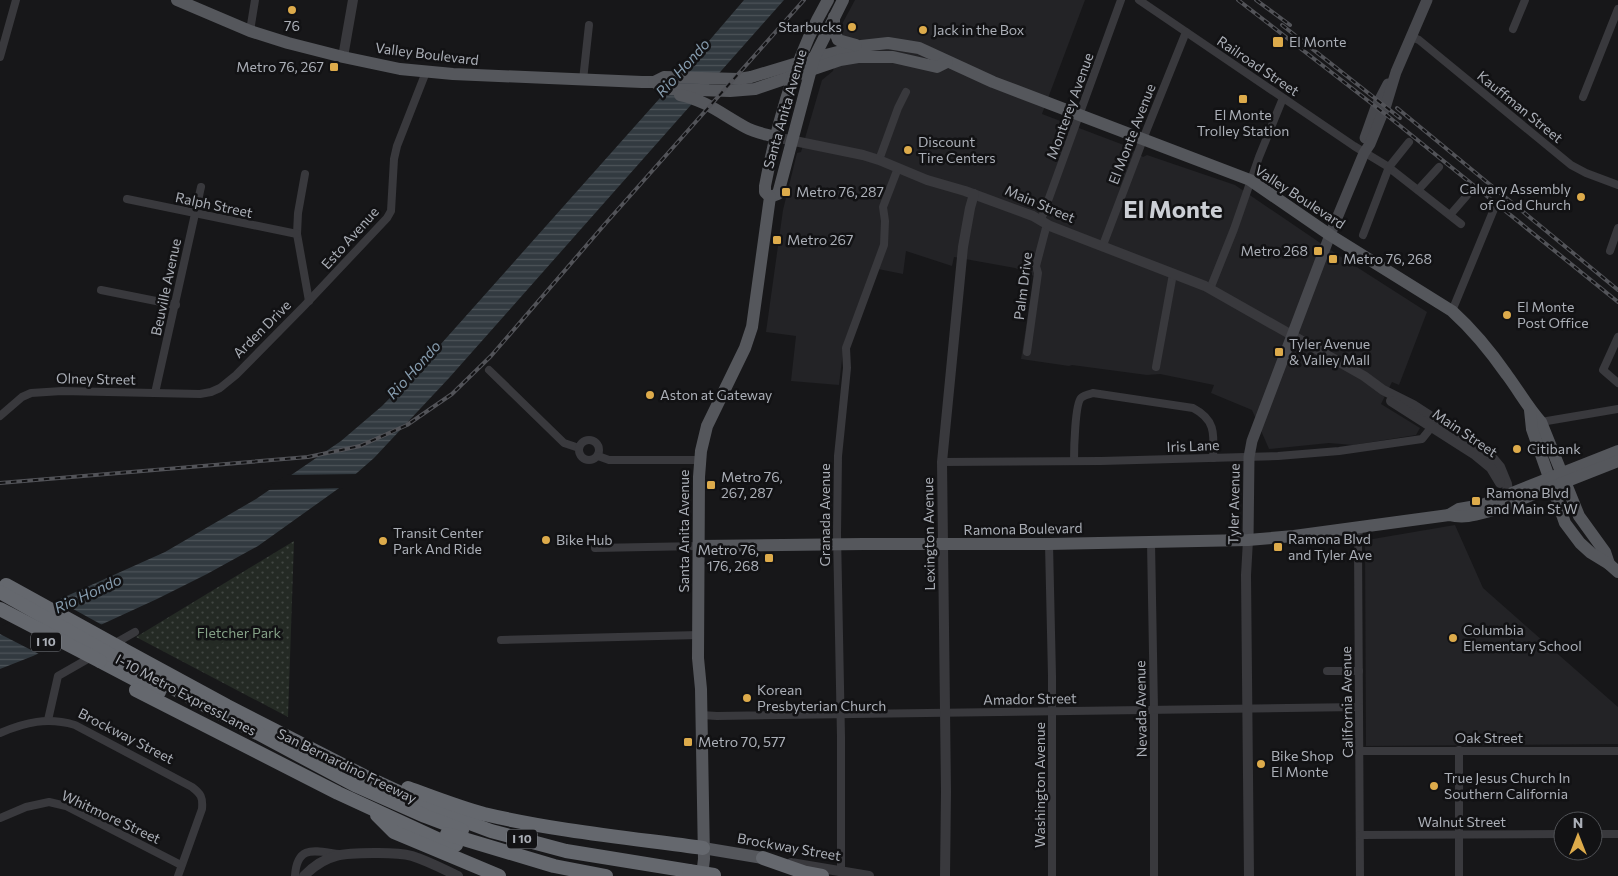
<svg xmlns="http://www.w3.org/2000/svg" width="1618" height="876" font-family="Commissioner,sans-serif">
<defs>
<pattern id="park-dots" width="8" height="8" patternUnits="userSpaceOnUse" patternTransform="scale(1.25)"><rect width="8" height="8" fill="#242a24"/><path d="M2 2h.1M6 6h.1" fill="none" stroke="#414642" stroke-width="1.8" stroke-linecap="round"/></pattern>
<pattern id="water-rules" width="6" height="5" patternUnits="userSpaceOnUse" patternTransform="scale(1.25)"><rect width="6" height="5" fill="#323a40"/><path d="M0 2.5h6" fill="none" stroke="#4d5459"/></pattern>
</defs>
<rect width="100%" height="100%" fill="#171719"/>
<!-- built -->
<g fill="#232326">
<polygon points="855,0 1085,0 1042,114 1129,147 1143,157 1147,155 1235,185 1338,255 1427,312 1399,385 1392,382 1381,404 1420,428 1416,435 1353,445 1329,443 1269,449 1252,410 1211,393 1214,385 1160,374 1147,375 1072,365 1069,366 1021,359 1034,276 1015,268 954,257 952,266 906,251 903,274 873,268 844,343 839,385 791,381 796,336 766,332 783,210 797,153 801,152 822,80 833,71 843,35 841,26"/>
<polygon points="1455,525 1483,588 1618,707 1618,744 1366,746 1365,542 1367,540"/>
</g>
<!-- park -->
<polygon fill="url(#park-dots)" points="294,541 288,717 136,637"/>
<!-- pitch -->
<polygon fill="#242a24" points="228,621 236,636 211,649 203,634"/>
<!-- water -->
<polygon fill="url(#water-rules)" points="744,0 784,0 449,378 374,458 342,486 258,546 207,574 157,599 33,656 0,669 0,629 60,599 165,552 256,499 341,441 382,406 424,363 660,98"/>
<!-- pier -->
<g fill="#171719">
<polygon points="360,474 344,488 264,490 286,475"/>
<polygon points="55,599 104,626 41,655 0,634 0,627"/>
</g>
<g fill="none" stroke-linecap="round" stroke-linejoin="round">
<!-- minor -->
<g stroke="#39393d" stroke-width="8">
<polyline points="1139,0 1354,146 1387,166 1461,224"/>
<polyline points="1513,29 1525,0"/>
<polyline points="250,31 255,0"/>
<polyline points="1412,37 1419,40 1571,165 1586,173 1618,185"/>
<polyline points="0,57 16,0"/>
<polyline points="583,80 589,25"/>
<polyline points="1583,97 1618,9"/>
<polyline points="879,160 898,108 906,92"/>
<polyline points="305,174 298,213 297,234 309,301"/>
<polyline points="1418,190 1439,167"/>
<polyline points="127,199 297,234"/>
<polyline points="1450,215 1470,192"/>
<polyline points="1041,220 1121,0"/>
<polyline points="1363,235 1389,167 1409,142"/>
<polyline points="1103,245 1147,129 1186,32"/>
<polyline points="1610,251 1618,228"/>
<polyline points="1210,289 1234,229 1259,157 1283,98"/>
<polyline points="101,290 176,305"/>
<polyline points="1452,311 1494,209"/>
<polyline points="1618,337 1603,370 1618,383"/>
<polyline points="1027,352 1038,273 1036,266 1047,224"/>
<polyline points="1156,367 1173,274"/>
<polyline points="489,370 564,443 579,448"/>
<polyline points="155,393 201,187"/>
<polyline points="0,416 22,397 31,393 62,391 200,394 211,392 220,388 236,375 304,306 387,218 391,211 394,159 397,146 426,72"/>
<polyline points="1541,422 1618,409"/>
<circle cx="589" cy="450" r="10"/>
<polyline points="598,456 609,460 700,460"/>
<path d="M1074,461C1074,450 1075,404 1081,398C1084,395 1089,394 1093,393L1193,408C1216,420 1214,434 1213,458"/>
<polyline points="942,462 1101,461 1278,456 1339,451 1422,439 1434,424"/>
<polyline points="1359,527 1358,543 1360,876"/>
<polyline points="1151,542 1154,709 1154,876"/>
<polyline points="1049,544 1052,676 1052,876"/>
<polyline points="595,548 699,546"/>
<polyline points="501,640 699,635"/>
<polyline points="112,645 135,632"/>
<polyline points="1327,671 1359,671"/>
<polyline points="701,715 717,716 1359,707"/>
<polyline points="48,720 58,676 93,656"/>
<path d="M0,733C26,722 47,717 75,725L192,787C201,794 203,797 202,809L178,876"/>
<polyline points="1459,750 1459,876"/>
<polyline points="1360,751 1618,751"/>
<polyline points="0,818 26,807 49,802 66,806 181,865"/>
<polyline points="1593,834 1618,834"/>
<polyline points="1360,835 1563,834"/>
<polyline points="841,872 841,737 837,534 838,456 847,368 846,348 884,245 885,221 883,207 898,168"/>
<path d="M295,876C297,844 315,851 339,854"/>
</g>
<!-- tertiary -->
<g stroke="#39393d" stroke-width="10">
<polyline points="343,57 353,0"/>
<polyline points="775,137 863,155 879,160 927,180 965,191 1033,216 1050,226 1205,286 1364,376 1383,390 1413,405 1490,455 1500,467 1507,484 1508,494"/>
<polyline points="1391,401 1474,454 1491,468 1500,483"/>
<polyline points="1248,540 1246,575 1249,876"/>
<polyline points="791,863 869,876"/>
<path d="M304,876C327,852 346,853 378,853C389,853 401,853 412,856C428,861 443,869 458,876"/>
<polyline points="945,876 946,792 942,462 963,247 970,208 974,194"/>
</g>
<!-- secondary -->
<g stroke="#47484d" stroke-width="11">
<polyline points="1365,138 1376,107 1388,84"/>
<polyline points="1248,540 1249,457 1252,441 1330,235 1364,153 1370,144 1386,105 1396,72 1427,0"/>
</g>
<!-- primary -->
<g stroke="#55575c" stroke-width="12">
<path d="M177,0L250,31L288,43L343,57L400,69L453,74L642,82H654L664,77L739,79L751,77L814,58L861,46L888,43L919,48L993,82L1250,180L1330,235L1452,311C1473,330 1491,352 1507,375C1519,391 1528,408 1541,422L1579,516L1605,552L1609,564"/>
<polyline points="834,17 834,29 838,40 856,45"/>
<polyline points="654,82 667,89 730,91 755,89 840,60 858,57 893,57 937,67 947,62"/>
<path d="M680,95C705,100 723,115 745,127C754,132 765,134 775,137"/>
<polyline points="770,197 778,194 814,58 843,0"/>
<polyline points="1530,410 1532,429 1565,523 1580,543 1591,553 1609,564 1618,572"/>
<polyline points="1449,515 1459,509 1482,505 1618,451"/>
<path d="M699,546L863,544H1049L1248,540L1294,536L1449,515C1466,519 1478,514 1494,510L1618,461"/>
<polyline points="703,848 763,858"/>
<path d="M702,876L704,859L701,689L698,658L699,477L701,451L707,426L745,348L752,327L770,197L765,192V186C777,123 795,56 828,0"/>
</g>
<!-- motorway -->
<g stroke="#65686e" stroke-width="14">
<polyline points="122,649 227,706 364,776 451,816 491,831 566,851 689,871"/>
<polyline points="111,655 355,785 425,816 462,830"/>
<polyline points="100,661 159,692"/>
<polyline points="136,690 338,793 442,841 456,845"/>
<path d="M408,788C433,797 458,807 484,814C556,831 630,838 703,848"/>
<polyline points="377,815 394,832 499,876"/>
<polyline points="447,834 554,866 606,876"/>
<polyline points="763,858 806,873 822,876"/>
</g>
<defs>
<g id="rail">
<polyline points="1238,0 1389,117 1618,302"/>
<polyline points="1256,0 1290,25"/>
<polyline points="1282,25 1400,118"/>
<polyline points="1397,108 1618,290"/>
<polyline points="0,483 308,457 360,446 407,425 452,394 491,356 605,224 804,0"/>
</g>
</defs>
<!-- rail casing -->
<use href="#rail" stroke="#525358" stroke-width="4"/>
<!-- rail -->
<use href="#rail" stroke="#121214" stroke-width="2" stroke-dasharray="5.5" stroke-linecap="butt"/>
<!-- motorway-bridge -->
<g stroke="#65686e" stroke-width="14">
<polyline points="6,585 122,649"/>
<polyline points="0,592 111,655"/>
<polyline points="0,609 100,661"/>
<polyline points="689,871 714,875"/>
</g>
</g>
<!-- markers -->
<g fill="#ddab4b" stroke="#121214" stroke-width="2">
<circle cx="292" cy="10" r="5"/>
<circle cx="852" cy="27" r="5"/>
<circle cx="923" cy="30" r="5"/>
<rect x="1272" y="36" width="12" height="12" rx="2.5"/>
<rect x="329" y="62" width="10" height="10" rx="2.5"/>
<rect x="1238" y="94" width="10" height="10" rx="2.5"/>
<circle cx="908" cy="150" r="5"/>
<rect x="781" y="187" width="10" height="10" rx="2.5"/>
<circle cx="1581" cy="197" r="5"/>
<rect x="772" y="235" width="10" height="10" rx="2.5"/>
<rect x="1313" y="246" width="10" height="10" rx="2.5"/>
<rect x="1328" y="254" width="10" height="10" rx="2.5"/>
<circle cx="1507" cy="315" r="5"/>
<rect x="1274" y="347" width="10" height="10" rx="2.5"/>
<circle cx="650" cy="395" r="5"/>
<circle cx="1517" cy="449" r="5"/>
<rect x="706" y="480" width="10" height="10" rx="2.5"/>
<rect x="1471" y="496" width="10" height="10" rx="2.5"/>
<circle cx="546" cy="540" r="5"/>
<circle cx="383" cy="541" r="5"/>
<rect x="1273" y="542" width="10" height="10" rx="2.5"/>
<rect x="764" y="553" width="10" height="10" rx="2.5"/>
<circle cx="1453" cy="638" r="5"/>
<circle cx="747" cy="698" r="5"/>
<rect x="683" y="737" width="10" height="10" rx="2.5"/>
<circle cx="1261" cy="764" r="5"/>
<circle cx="1434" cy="786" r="5"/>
</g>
<g text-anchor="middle" stroke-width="5" stroke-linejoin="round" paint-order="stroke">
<!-- shield labels -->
<g fill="#121214" stroke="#7d8086" stroke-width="1">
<rect x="31" y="632.5" width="30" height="19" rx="4"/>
<rect x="507" y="829.5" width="30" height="19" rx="4"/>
</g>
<g font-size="12" font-weight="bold" fill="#abafb7">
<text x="46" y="646">I 10</text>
<text x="522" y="843">I 10</text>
</g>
<!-- poi labels -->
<g font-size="14" fill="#abafb7" stroke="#121214" text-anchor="start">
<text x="292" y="31" text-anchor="middle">76</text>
<text x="842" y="32" text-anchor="end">Starbucks</text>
<text x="933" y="35">Jack in the Box</text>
<text x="1289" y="47">El Monte</text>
<text x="324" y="72" text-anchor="end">Metro 76, 267</text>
<text x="1243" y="120" text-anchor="middle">El Monte<tspan x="1243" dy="16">Trolley Station</tspan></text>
<text x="918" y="147">Discount<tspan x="918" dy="16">Tire Centers</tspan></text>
<text x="1571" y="194" text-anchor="end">Calvary Assembly<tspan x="1571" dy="16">of God Church</tspan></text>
<text x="796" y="197">Metro 76, 287</text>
<text x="787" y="245">Metro 267</text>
<text x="1308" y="256" text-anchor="end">Metro 268</text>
<text x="1343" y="264">Metro 76, 268</text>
<text x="1517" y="312">El Monte<tspan x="1517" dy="16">Post Office</tspan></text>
<text x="1289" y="349">Tyler Avenue<tspan x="1289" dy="16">&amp; Valley Mall</tspan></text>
<text x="660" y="400">Aston at Gateway</text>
<text x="1527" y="454">Citibank</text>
<text x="721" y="482">Metro 76,<tspan x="721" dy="16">267, 287</tspan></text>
<text x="1486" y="498">Ramona Blvd<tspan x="1486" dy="16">and Main St W</tspan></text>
<text x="393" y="538">Transit Center<tspan x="393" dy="16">Park And Ride</tspan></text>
<text x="1288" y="544">Ramona Blvd<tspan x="1288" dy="16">and Tyler Ave</tspan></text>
<text x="556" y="545">Bike Hub</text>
<text x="759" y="555" text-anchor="end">Metro 76,<tspan x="759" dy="16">176, 268</tspan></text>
<text x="1463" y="635">Columbia<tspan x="1463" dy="16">Elementary School</tspan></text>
<text x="757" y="695">Korean<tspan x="757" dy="16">Presbyterian Church</tspan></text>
<text x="698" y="747">Metro 70, 577</text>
<text x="1271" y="761">Bike Shop<tspan x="1271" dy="16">El Monte</tspan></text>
<text x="1444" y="783">True Jesus Church In<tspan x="1444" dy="16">Southern California</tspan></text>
</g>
<!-- street labels -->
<g font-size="14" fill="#abafb7" stroke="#121214">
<text transform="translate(427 54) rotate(7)" y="5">Valley Boulevard</text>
<text transform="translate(1258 66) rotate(34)" y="5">Railroad Street</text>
<text transform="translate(1070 106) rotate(-70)" y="5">Monterey Avenue</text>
<text transform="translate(1520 107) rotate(39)" y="5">Kauffman Street</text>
<text transform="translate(785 109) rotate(-74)" y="5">Santa Anita Avenue</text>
<text transform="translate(1132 134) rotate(-69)" y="5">El Monte Avenue</text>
<text transform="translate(1300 197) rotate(33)" y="5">Valley Boulevard</text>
<text transform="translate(1040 204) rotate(23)" y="5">Main Street</text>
<text transform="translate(214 205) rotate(12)" y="5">Ralph Street</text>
<text transform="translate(350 238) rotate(-48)" y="5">Esto Avenue</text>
<text transform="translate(1023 286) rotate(-83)" y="5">Palm Drive</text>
<text transform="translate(166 287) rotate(-78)" y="5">Beuville Avenue</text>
<text transform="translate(262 329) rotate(-45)" y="5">Arden Drive</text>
<text transform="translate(96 379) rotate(1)" y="5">Olney Street</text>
<text transform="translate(1465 433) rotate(34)" y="5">Main Street</text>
<text transform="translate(1193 446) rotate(-2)" y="5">Iris Lane</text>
<text transform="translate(1234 504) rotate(-89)" y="5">Tyler Avenue</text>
<text transform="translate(825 515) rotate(-90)" y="5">Granada Avenue</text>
<text transform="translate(1023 529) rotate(-1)" y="5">Ramona Boulevard</text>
<text transform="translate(684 531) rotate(-90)" y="5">Santa Anita Avenue</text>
<text transform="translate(929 534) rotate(-91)" y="5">Lexington Avenue</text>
<text transform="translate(186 695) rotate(28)" y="5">I-10 Metro ExpressLanes</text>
<text transform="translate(1030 699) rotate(-1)" y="5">Amador Street</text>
<text transform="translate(1347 702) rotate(-91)" y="5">California Avenue</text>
<text transform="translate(1141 709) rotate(-91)" y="5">Nevada Avenue</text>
<text transform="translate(126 736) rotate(27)" y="5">Brockway Street</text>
<text x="1489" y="743">Oak Street</text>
<text transform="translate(347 766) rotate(26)" y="5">San Bernardino Freeway</text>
<text transform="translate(1040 785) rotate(-90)" y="5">Washington Avenue</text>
<text transform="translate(111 817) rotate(25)" y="5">Whitmore Street</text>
<text x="1462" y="827">Walnut Street</text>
<text transform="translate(789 847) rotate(10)" y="5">Brockway Street</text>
</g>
<!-- park labels -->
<g font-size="14" fill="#84a086" stroke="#121214">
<text x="239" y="638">Fletcher Park</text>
</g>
<!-- water labels -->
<g font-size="15" font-style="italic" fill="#869cae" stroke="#121214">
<text transform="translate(683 68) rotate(-48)" y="5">Rio Hondo</text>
<text transform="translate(414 370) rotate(-48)" y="5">Rio Hondo</text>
<text transform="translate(88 594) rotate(-25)" y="5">Rio Hondo</text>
</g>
<!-- town labels -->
<g font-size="24" font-weight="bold" fill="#cbced4" stroke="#121214">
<text x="1173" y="218">El Monte</text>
</g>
</g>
<!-- north arrow -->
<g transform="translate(1578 836)"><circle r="24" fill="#121214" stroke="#4f5155"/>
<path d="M0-4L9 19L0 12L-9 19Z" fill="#ddab4b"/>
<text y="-8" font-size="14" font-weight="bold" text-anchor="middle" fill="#abafb7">N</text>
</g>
</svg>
